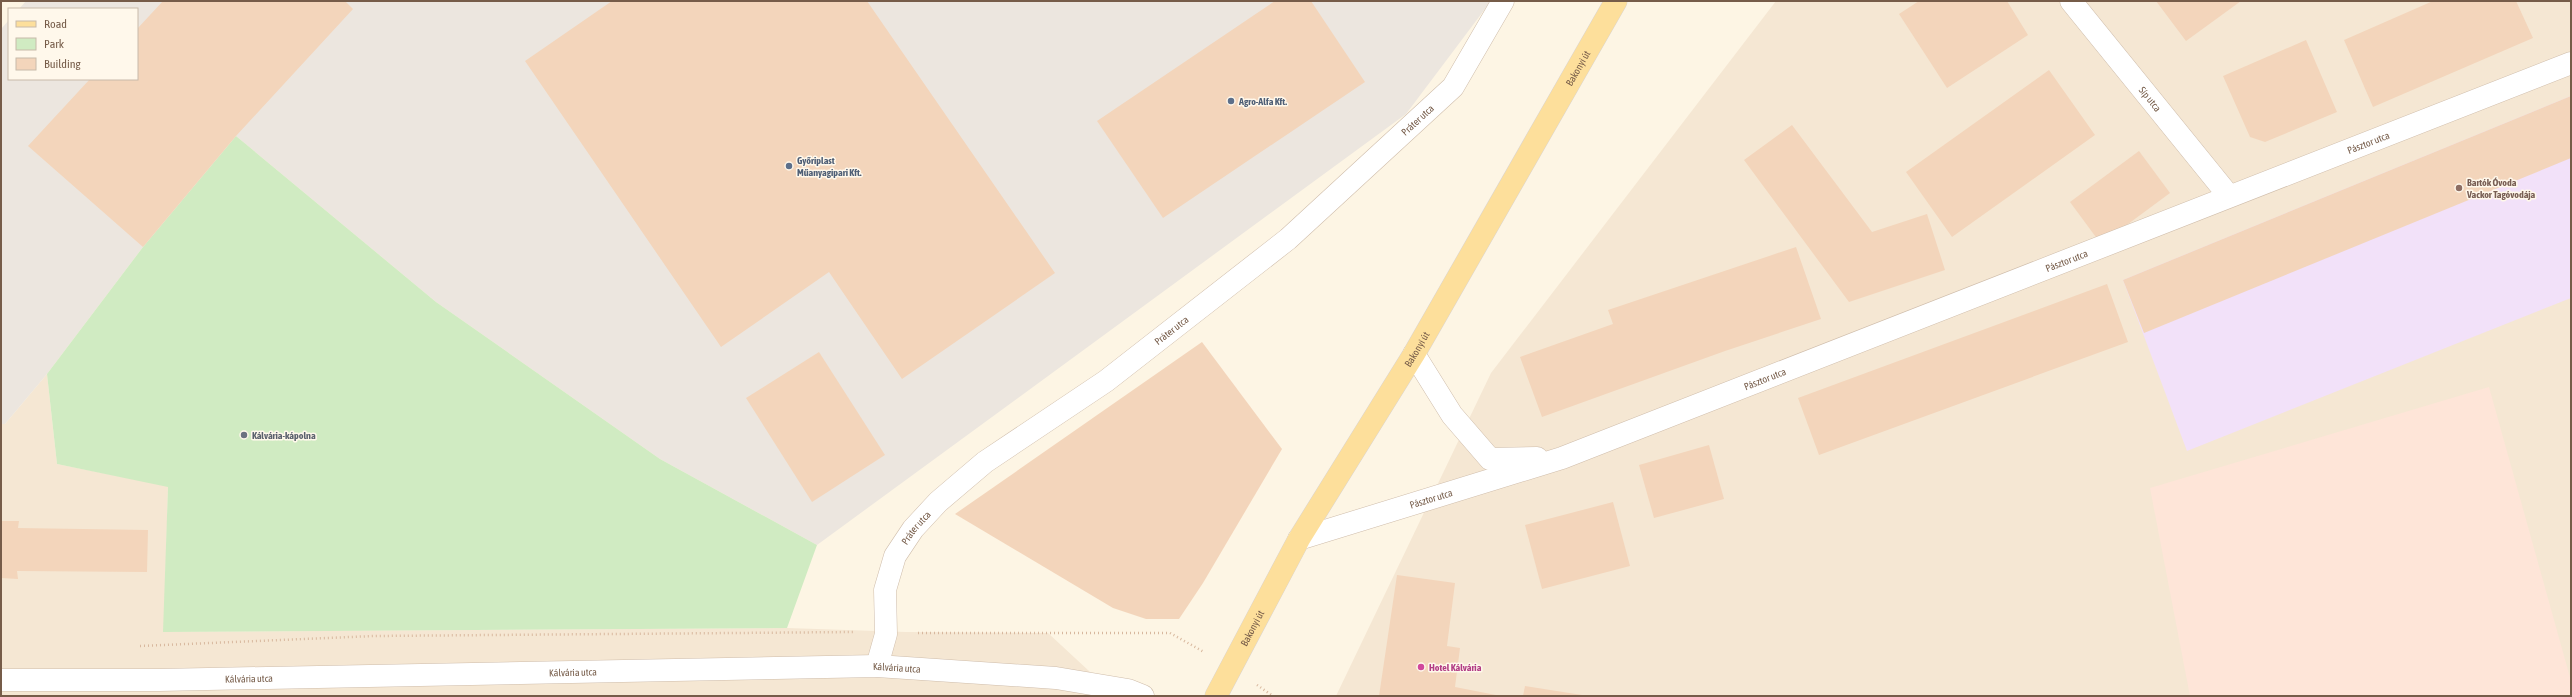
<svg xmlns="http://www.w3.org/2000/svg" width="2572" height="697" font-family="'Asap Condensed',sans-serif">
<rect width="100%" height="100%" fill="#fdf5e4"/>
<!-- residential -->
<g fill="#f5e7d3">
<polygon points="1776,1 2571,1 2571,696 1336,696 1491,373"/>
<polygon points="47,374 57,464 168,486 164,632 787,628 906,632 1048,633 1116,696 1,696 1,424 5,424"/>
</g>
<!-- commercial -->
<polygon fill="#fee5d8" points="2489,387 2571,681 2571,696 2190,696 2150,488"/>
<!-- industrial -->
<polygon fill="#ece6df" points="26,1 1491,1 1406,114 817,545 660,459 436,302 236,136 143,247 47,374 5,424 1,424 1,29 9,20 9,79 137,79 137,9 19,9"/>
<!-- education -->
<polygon fill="#f2e1f9" points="2571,96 2571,298 2187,451 2123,280"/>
<!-- green -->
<polygon fill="#d0ebc2" points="236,136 436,302 660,459 817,545 787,628 163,632 168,487 57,464 47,374 143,247"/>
<!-- building -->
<g fill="#f3d5bb">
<polygon points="163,1 345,1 353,9 236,136 143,247 28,146 90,79 137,79 137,29"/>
<polygon points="612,1 867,1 1055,273 902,379 829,272 721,347 525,61"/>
<polygon points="1275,1 1311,1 1365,82 1163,218 1097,121"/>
<polygon points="1919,1 2007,1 2028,35 1947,88 1899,14"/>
<polygon points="2156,1 2241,1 2186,41"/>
<polygon points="2433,1 2516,1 2533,38 2373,107 2344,40"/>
<polygon points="2306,40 2337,112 2265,142 2250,137 2223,76"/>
<polygon points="2049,70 2095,135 1952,237 1906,172"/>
<polygon points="2571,96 2571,158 2144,333 2123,280"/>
<polygon points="1792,125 1872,232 1927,214 1945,270 1849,302 1744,160"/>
<polygon points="2139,151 2170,193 2101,244 2070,202"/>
<polygon points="1796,247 1821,319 1725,351 1542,417 1520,357 1613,324 1608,310"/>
<polygon points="2107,284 2128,342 1819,455 1798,398"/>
<polygon points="1202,342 1282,449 1203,583 1179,619 1146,619 1113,608 955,514"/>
<polygon points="819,352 885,455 812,502 746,398"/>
<polygon points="1709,445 1724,499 1654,518 1639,465"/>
<polygon points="1613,502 1630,566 1542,589 1525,525"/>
<polygon points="1,521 19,521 18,528 148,530 147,572 17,571 18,579 1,578"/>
<polygon points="1397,575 1455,583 1447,646 1460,648 1455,687 1501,696 1379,696"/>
<polygon points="1525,686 1582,695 1582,696 1523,696"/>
</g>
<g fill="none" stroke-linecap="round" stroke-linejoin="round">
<defs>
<g id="minor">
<path id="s1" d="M2071,1L2229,196"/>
<polyline points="1414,354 1452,415 1490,459 1537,458"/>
<path id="s2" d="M1299,539L1562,458L2571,63"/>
<path id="s3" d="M877,666L886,634L885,590L895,556L913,529L938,502L985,462L1106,381L1288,239L1453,87L1503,1"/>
<path id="s4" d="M1,680H159L877,666L1056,678L1128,690L1143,696"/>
</g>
<g id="major">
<path id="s5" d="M1216,696L1299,539L1414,354L1616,1"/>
</g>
</defs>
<!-- minor casing -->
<use href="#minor" stroke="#cfbdab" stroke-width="23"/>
<!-- major casing -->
<use href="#major" stroke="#dbd5d0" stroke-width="23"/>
<!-- path -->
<g stroke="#d8b89e" stroke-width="2.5" stroke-dasharray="1 3" stroke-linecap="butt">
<polyline points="918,633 1170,633 1204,652"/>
<polyline points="140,646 374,636 855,632"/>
<polyline points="1257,685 1273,696"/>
</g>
<!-- minor -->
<use href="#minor" stroke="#fff" stroke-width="22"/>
<!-- major -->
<use href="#major" stroke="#fddf9b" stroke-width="22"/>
</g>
<!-- markers -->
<g fill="#5c6f8a" stroke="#fff8eb" stroke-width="1.5">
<circle cx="1231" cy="101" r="4"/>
<circle cx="789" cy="166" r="4"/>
</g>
<circle fill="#8d6e63" stroke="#fff8eb" stroke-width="1.5" cx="2459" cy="188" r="4"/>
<circle fill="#6b7280" stroke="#fff8eb" stroke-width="1.5" cx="244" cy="435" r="4"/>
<circle fill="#d1479c" stroke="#fff8eb" stroke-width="1.5" cx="1421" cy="667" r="4"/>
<g text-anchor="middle" stroke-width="3" stroke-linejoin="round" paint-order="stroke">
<!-- street labels -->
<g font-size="10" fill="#765c49" stroke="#fff8eb">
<text dy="4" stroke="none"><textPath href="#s5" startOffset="725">Bakonyi út</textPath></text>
<text dy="4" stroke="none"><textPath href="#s1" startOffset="126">Síp utca</textPath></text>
<text dy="4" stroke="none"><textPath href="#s3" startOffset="796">Práter utca</textPath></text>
<text dy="4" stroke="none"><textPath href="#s2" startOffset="1141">Pásztor utca</textPath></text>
<text dy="4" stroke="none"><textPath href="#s2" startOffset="817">Pásztor utca</textPath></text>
<text dy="4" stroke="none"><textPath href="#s3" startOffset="472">Práter utca</textPath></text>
<text dy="4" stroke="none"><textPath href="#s5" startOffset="401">Bakonyi út</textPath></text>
<text dy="4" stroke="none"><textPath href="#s2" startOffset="493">Pásztor utca</textPath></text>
<text dy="4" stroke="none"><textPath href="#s2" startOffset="138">Pásztor utca</textPath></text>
<text dy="4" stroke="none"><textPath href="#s3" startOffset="148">Práter utca</textPath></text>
<text dy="4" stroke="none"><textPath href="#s5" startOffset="77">Bakonyi út</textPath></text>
<text dy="4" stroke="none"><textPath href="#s4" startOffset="896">Kálvária utca</textPath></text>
<text dy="4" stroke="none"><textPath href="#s4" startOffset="572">Kálvária utca</textPath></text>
<text dy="4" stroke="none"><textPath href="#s4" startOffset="248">Kálvária utca</textPath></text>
</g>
<!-- service labels -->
<g font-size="10" font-weight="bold" fill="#4e5e75" stroke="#fff8eb" text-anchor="start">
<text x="1239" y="105">Agro-Alfa Kft.</text>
<text x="797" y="164">Győriplast<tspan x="797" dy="12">Műanyagipari Kft.</tspan></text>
</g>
<!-- education labels -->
<g font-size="10" font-weight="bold" fill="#785e54" stroke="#fff8eb" text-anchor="start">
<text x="2467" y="186">Bartók Óvoda<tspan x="2467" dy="12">Vackor Tagóvodája</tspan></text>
</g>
<!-- worship labels -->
<g font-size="10" font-weight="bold" fill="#5b616d" stroke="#fff8eb" text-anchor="start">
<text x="252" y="439">Kálvária-kápolna</text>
</g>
<!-- hotel labels -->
<g font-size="10" font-weight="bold" fill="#b23c85" stroke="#fff8eb" text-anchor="start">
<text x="1429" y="671">Hotel Kálvária</text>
</g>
</g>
<!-- border -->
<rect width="2572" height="697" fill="none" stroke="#765c49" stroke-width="4"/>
<!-- legend -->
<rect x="8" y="8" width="130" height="72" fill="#fff8eb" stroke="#c8baaa"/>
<rect x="16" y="21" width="20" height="6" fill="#fddf9b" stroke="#c8baaa"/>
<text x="44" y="28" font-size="12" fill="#765c49">Road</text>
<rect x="16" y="38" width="20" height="12" fill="#d0ebc2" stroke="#c8baaa"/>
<text x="44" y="48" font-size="12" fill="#765c49">Park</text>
<rect x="16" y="58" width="20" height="12" fill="#f3d5bb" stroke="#c8baaa"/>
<text x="44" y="68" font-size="12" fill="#765c49">Building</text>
</svg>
